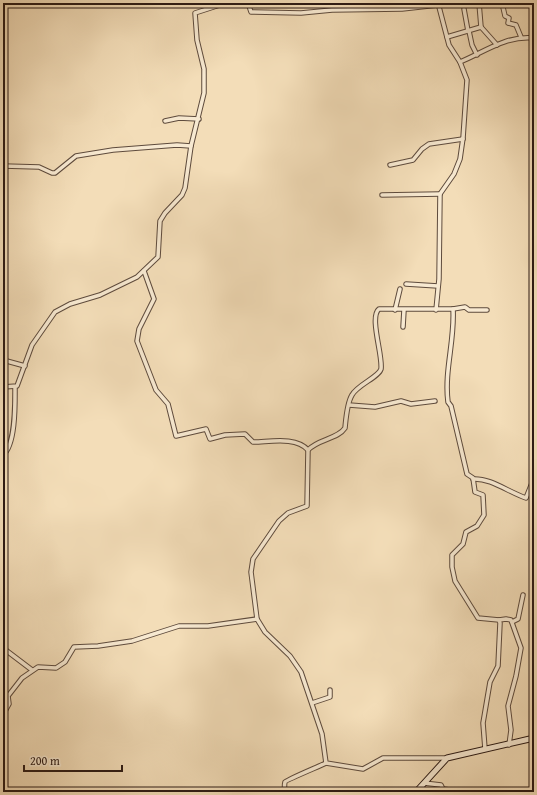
<svg xmlns="http://www.w3.org/2000/svg" width="537" height="795" font-family="'Gentium Book Plus',serif">
<rect width="100%" height="100%" fill="#f3ddb8"/>
<filter id="stains"><feTurbulence type="fractalNoise" baseFrequency=".005" numOctaves="4"/><feColorMatrix values="0 0 0 0 .2 0 0 0 0 .09 0 0 0 0 .02 0 0 0 .5 -.17"/></filter>
<radialGradient id="worn" r=".72"><stop offset=".6" stop-color="#630" stop-opacity="0"/><stop offset="1" stop-color="#630" stop-opacity=".3"/></radialGradient>
<g fill="none" stroke-linecap="round" stroke-linejoin="round">
<defs>
<g id="street">
<polyline points="248,3 251,12 301,13 332,10 402,9 438,5"/>
<polyline points="479,3 481,27"/>
<polyline points="502,3 505,16 509,18 508,23 516,25 521,37"/>
<polyline points="464,9 468,31"/>
<polyline points="469,31 472,45 477,55"/>
<polyline points="447,37 481,27 497,45"/>
<path d="M460,62C484,52 507,35 534,38"/>
<polyline points="165,121 179,118 199,119"/>
<polyline points="390,165 413,160 422,149 429,144 463,139"/>
<polyline points="3,166 39,167 52,173 55,173 76,156 113,150 177,145 191,146"/>
<polyline points="382,195 440,194"/>
<path d="M144,271L154,299L139,329L137,341L156,390L168,404L176,436L206,429L210,439L225,435L245,434L253,442C269,442 296,436 308,450"/>
<polyline points="406,284 438,286"/>
<polyline points="453,309 465,307 469,310 487,310"/>
<polyline points="395,310 400,289"/>
<polyline points="436,310 439,279 440,194 454,174 460,159 463,138 467,80 460,62 449,45 438,3"/>
<polyline points="403,327 404,310"/>
<polyline points="3,360 25,366"/>
<polyline points="3,387 17,386 32,345 55,312 70,304 100,295 137,277 158,257 160,221 165,213 182,195 185,188 191,146 204,93 204,69 197,40 195,13 226,3"/>
<polyline points="349,405 375,407 401,401 411,404 435,401"/>
<path d="M3,455C16,445 15,403 15,387"/>
<path d="M473,479C491,478 508,492 526,498L534,478"/>
<polyline points="499,620 506,619 511,620 521,648 516,676 508,706 511,730 509,745"/>
<polyline points="512,622 518,619 523,595"/>
<polyline points="3,648 32,670"/>
<polyline points="312,703 330,697 330,690"/>
<polyline points="3,715 9,704 8,696 22,678 38,667 56,668 65,662 74,647 98,646 132,641 179,626 208,626 257,619"/>
<path d="M447,758H383L363,769L326,763L322,734L301,672L290,656L265,632L257,619L251,572L253,559L279,521L288,513L307,506L308,450C318,439 338,439 345,428C346,418 347,403 352,395C357,385 379,377 381,369C383,355 369,317 379,309H453C455,340 444,371 448,402L451,406L467,474L473,478L475,492L483,495L484,515L477,526L466,532L463,544L452,555V567L455,581L478,618L499,620L500,623L498,666L490,682L483,723L485,749"/>
<polyline points="424,783 441,785 443,789 463,792"/>
<path d="M284,792C285,789 284,785 285,782C286,780 320,766 326,763"/>
</g>
<polyline id="secondary" points="416,792 447,758 534,738"/>
</defs>
<!-- street casing -->
<use href="#street" stroke="#5e4b3d" stroke-width="5.5"/>
<!-- secondary casing -->
<use href="#secondary" stroke="#2c1a14" stroke-width="7"/>
<!-- street -->
<use href="#street" stroke="#f7e9d1" stroke-width="3.5"/>
<!-- secondary -->
<use href="#secondary" stroke="#f7e9d1" stroke-width="5"/>
</g>
<!-- margin -->
<rect width="537" height="795" fill="none" stroke="#f3ddb8" stroke-width="16"/>
<rect x="4" y="4" width="529" height="787" fill="none" stroke="#2c1a14" stroke-width="2"/>
<rect x="8" y="8" width="521" height="779" fill="none" stroke="#2c1a14"/>
<!-- scale -->
<path d="M24 765v6h98v-6" fill="none" stroke="#2c1a14" stroke-width="2"/>
<text x="30" y="765" font-size="12" fill="#2c1a14" stroke="#f7e9d1" stroke-width="3" paint-order="stroke">200 m</text>
<rect width="100%" height="100%" filter="url(#stains)"/>
<rect width="100%" height="100%" fill="url(#worn)"/>
</svg>
